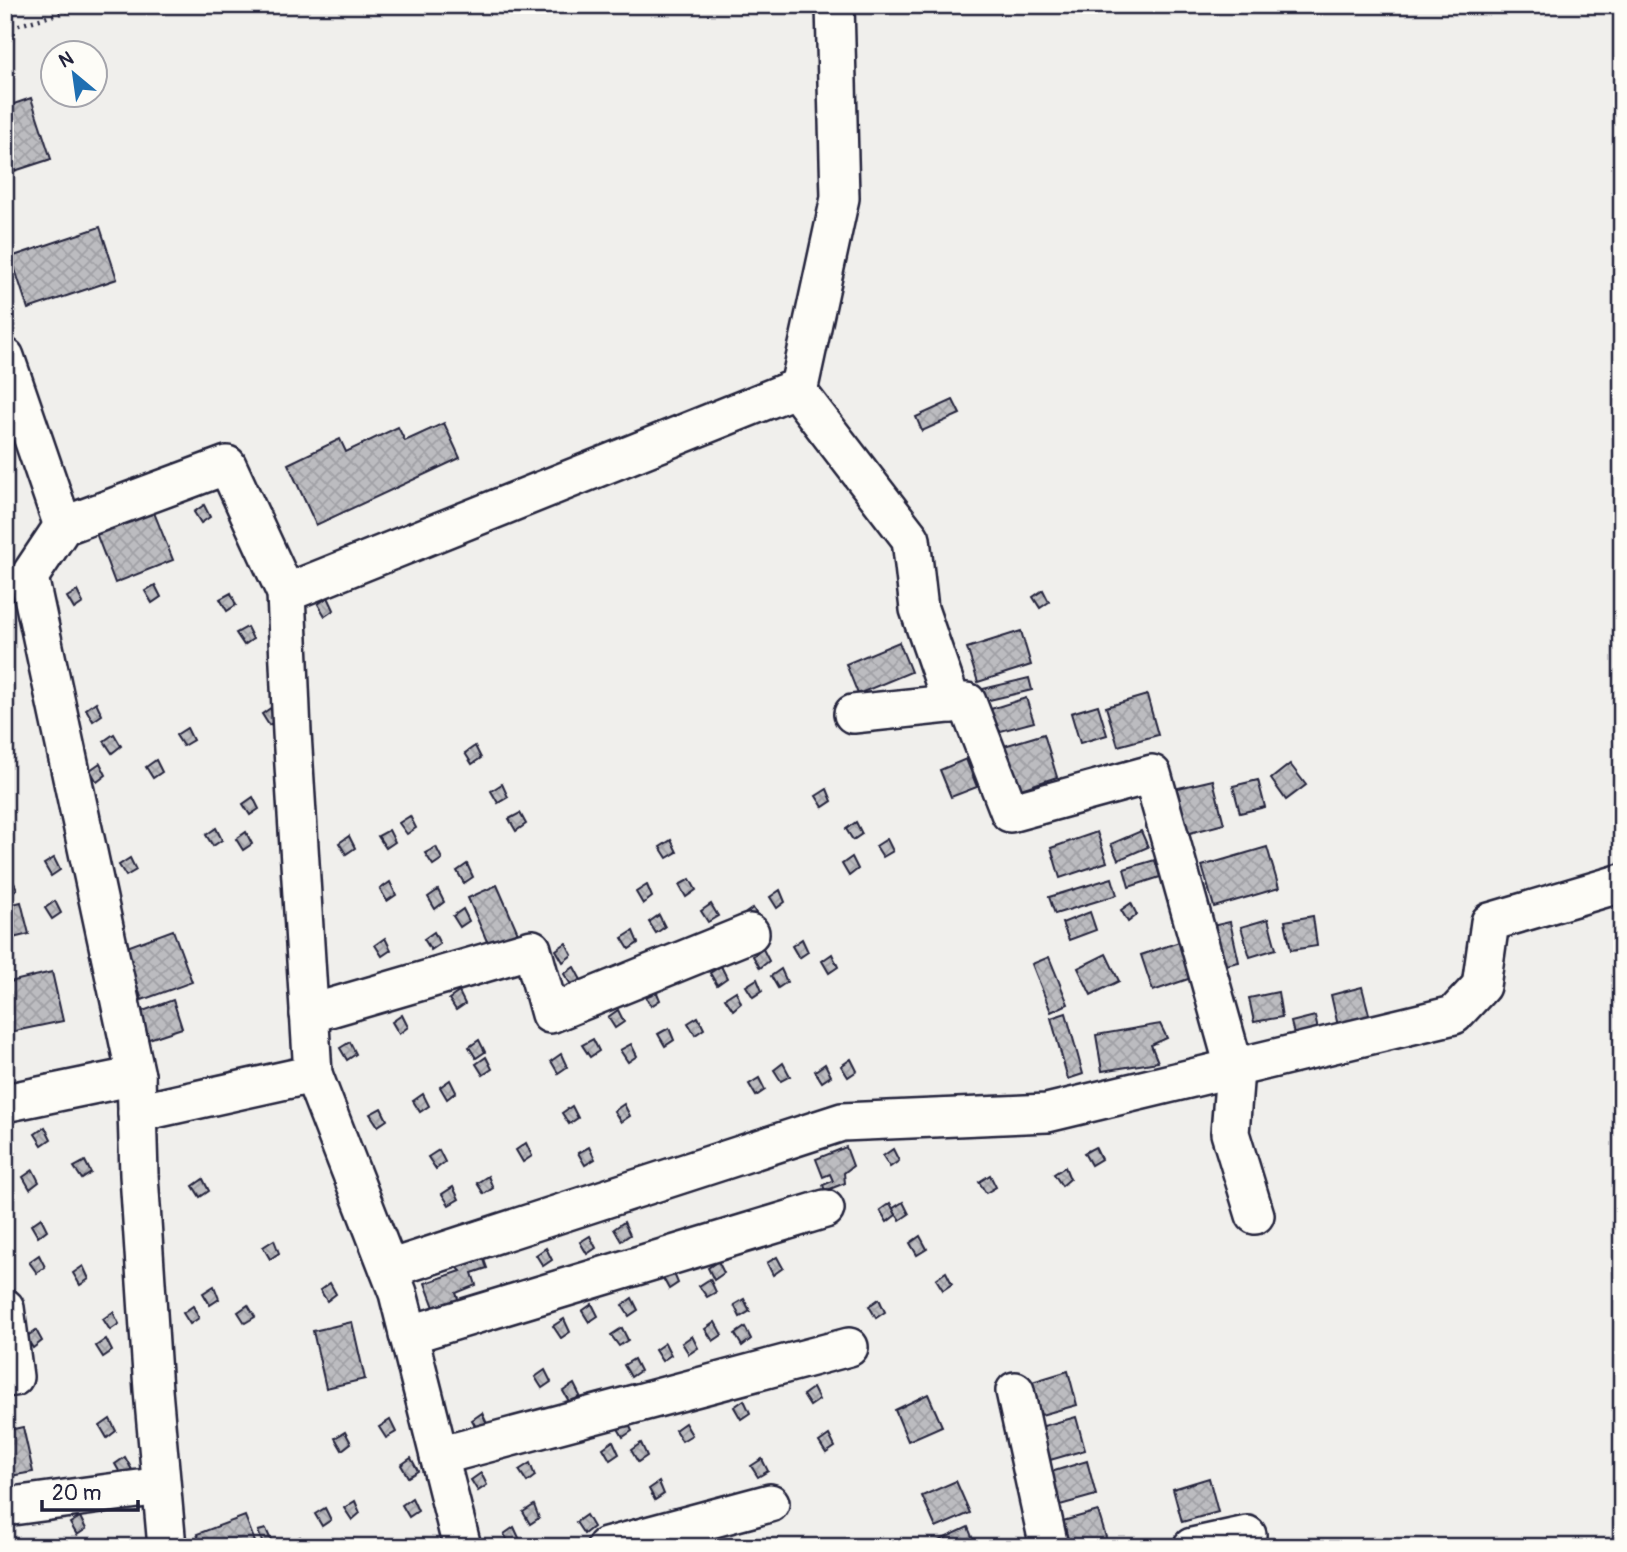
<svg xmlns="http://www.w3.org/2000/svg" width="1627" height="1552" font-family="Pangolin,sans-serif">
<defs>
<pattern id="building-cross-hatch" width="8" height="8" patternUnits="userSpaceOnUse" patternTransform="scale(1.75)"><rect width="8" height="8" fill="#bcbcc0"/><path d="M0 0l8 8M0 8l8-8" fill="none" stroke="#a1a1a6"/></pattern>
</defs>
<rect width="100%" height="100%" fill="#f0efec"/>
<filter id="ink" filterUnits="userSpaceOnUse"><feTurbulence type="fractalNoise" baseFrequency=".0143" numOctaves="2"/><feDisplacementMap in="SourceGraphic" scale="14" xChannelSelector="R" yChannelSelector="G"/><feConvolveMatrix kernelMatrix="1 2 1 2 8 2 1 2 1" color-interpolation-filters="sRGB"/></filter>
<g filter="url(#ink)">
<!-- building -->
<g fill="url(#building-cross-hatch)" stroke="#22223b" stroke-width="2">
<polygon points="31,98 51,159 5,174 5,107"/>
<polygon points="100,227 117,279 28,309 11,257"/>
<polygon points="953,400 960,414 922,431 916,417"/>
<polygon points="444,423 460,458 316,525 288,464 340,439 346,452 398,427 405,441"/>
<polygon points="204,505 210,517 201,523 194,512"/>
<polygon points="153,510 173,560 115,583 96,533"/>
<polygon points="155,585 161,597 152,603 145,591"/>
<polygon points="1043,590 1049,602 1040,608 1033,597"/>
<polygon points="77,591 83,603 74,609 67,597"/>
<polygon points="231,593 236,605 227,611 220,599"/>
<polygon points="328,597 334,610 325,616 318,604"/>
<polygon points="247,627 253,639 244,645 236,633"/>
<polygon points="1021,631 1031,665 978,682 967,648"/>
<polygon points="899,642 911,672 858,694 846,664"/>
<polygon points="1029,678 1032,690 985,701 983,689"/>
<polygon points="1147,695 1158,735 1118,746 1106,707"/>
<polygon points="1026,698 1034,722 997,732 991,709"/>
<polygon points="96,702 102,715 93,721 86,709"/>
<polygon points="1098,705 1107,735 1080,743 1071,713"/>
<polygon points="272,707 278,719 269,725 262,714"/>
<polygon points="187,728 193,740 183,746 176,735"/>
<polygon points="114,734 121,746 112,753 104,741"/>
<polygon points="1044,734 1057,777 1015,791 1001,747"/>
<polygon points="475,746 481,758 472,764 465,753"/>
<polygon points="966,759 977,787 951,797 940,770"/>
<polygon points="156,760 162,772 153,778 146,767"/>
<polygon points="100,763 106,775 97,782 90,770"/>
<polygon points="1290,764 1306,785 1286,800 1271,779"/>
<polygon points="1213,780 1224,824 1186,834 1174,789"/>
<polygon points="1258,780 1265,807 1240,813 1233,786"/>
<polygon points="502,784 508,797 498,803 491,791"/>
<polygon points="827,789 832,801 823,807 816,796"/>
<polygon points="253,797 259,809 250,815 243,804"/>
<polygon points="520,813 526,824 516,831 509,819"/>
<polygon points="410,816 416,828 407,834 399,823"/>
<polygon points="856,822 862,834 853,840 846,829"/>
<polygon points="216,828 222,840 213,846 206,835"/>
<polygon points="389,830 395,842 386,848 378,836"/>
<polygon points="1141,831 1148,847 1118,860 1111,844"/>
<polygon points="246,832 252,844 243,850 236,839"/>
<polygon points="1097,832 1107,862 1060,878 1051,848"/>
<polygon points="349,836 355,848 346,854 339,843"/>
<polygon points="887,839 893,851 883,857 876,846"/>
<polygon points="671,840 677,852 667,858 660,847"/>
<polygon points="436,847 442,859 433,865 425,853"/>
<polygon points="1267,847 1279,888 1214,907 1202,866"/>
<polygon points="852,857 858,869 849,876 842,864"/>
<polygon points="54,858 60,870 51,876 44,864"/>
<polygon points="130,858 136,870 126,876 119,865"/>
<polygon points="1155,860 1160,877 1129,887 1124,869"/>
<polygon points="467,864 473,877 464,883 457,871"/>
<polygon points="11,877 17,889 8,895 5,891 5,881"/>
<polygon points="1112,878 1117,895 1055,914 1049,897"/>
<polygon points="690,879 696,890 686,897 679,885"/>
<polygon points="390,882 396,895 387,901 380,889"/>
<polygon points="497,885 518,933 489,946 468,898"/>
<polygon points="647,885 652,897 643,904 636,892"/>
<polygon points="438,890 444,902 435,909 428,897"/>
<polygon points="780,890 785,902 777,908 770,897"/>
<polygon points="55,901 61,913 52,919 45,908"/>
<polygon points="21,902 29,934 5,940 5,906"/>
<polygon points="1131,903 1137,915 1128,922 1121,910"/>
<polygon points="711,904 718,916 708,922 701,911"/>
<polygon points="753,908 760,920 751,926 743,915"/>
<polygon points="463,909 469,921 460,927 453,916"/>
<polygon points="1090,912 1096,930 1069,940 1062,923"/>
<polygon points="659,915 665,927 656,933 649,922"/>
<polygon points="1313,916 1317,946 1291,950 1285,921"/>
<polygon points="1268,919 1276,949 1250,957 1241,927"/>
<polygon points="1230,922 1239,962 1221,966 1212,926"/>
<polygon points="173,930 192,982 142,1000 124,948"/>
<polygon points="633,931 638,943 629,949 622,938"/>
<polygon points="434,932 440,944 431,950 424,939"/>
<polygon points="385,938 391,950 382,956 375,945"/>
<polygon points="802,939 808,952 799,958 792,946"/>
<polygon points="1188,939 1200,975 1153,991 1141,955"/>
<polygon points="566,943 572,955 563,962 556,950"/>
<polygon points="763,949 769,961 760,968 753,956"/>
<polygon points="832,954 838,967 829,973 822,961"/>
<polygon points="1106,954 1119,981 1091,995 1078,968"/>
<polygon points="1049,957 1068,1004 1051,1012 1032,964"/>
<polygon points="721,966 727,978 717,985 710,973"/>
<polygon points="574,967 581,980 572,986 564,974"/>
<polygon points="781,969 787,982 778,988 771,976"/>
<polygon points="52,972 63,1021 10,1032 5,1011 5,983"/>
<polygon points="757,979 762,991 753,997 746,986"/>
<polygon points="1362,987 1370,1018 1338,1026 1331,995"/>
<polygon points="655,988 660,1000 651,1006 645,995"/>
<polygon points="736,991 741,1003 733,1010 725,998"/>
<polygon points="459,992 465,1004 456,1010 449,999"/>
<polygon points="1278,992 1282,1017 1254,1022 1249,998"/>
<polygon points="173,1000 182,1028 146,1040 137,1013"/>
<polygon points="618,1010 624,1022 615,1028 608,1017"/>
<polygon points="1066,1013 1083,1074 1068,1079 1051,1018"/>
<polygon points="402,1015 408,1027 399,1034 392,1022"/>
<polygon points="1315,1016 1319,1035 1295,1039 1291,1022"/>
<polygon points="698,1017 704,1029 695,1035 688,1023"/>
<polygon points="1160,1024 1167,1038 1151,1045 1158,1062 1102,1071 1096,1035"/>
<polygon points="669,1028 674,1040 665,1046 658,1034"/>
<polygon points="593,1039 599,1051 590,1057 582,1045"/>
<polygon points="479,1040 485,1052 476,1058 469,1047"/>
<polygon points="350,1042 356,1054 347,1060 340,1048"/>
<polygon points="631,1044 637,1056 628,1062 620,1050"/>
<polygon points="561,1054 567,1067 558,1073 551,1061"/>
<polygon points="486,1057 492,1069 483,1075 476,1064"/>
<polygon points="851,1059 857,1071 848,1077 841,1066"/>
<polygon points="783,1063 790,1076 781,1081 774,1070"/>
<polygon points="825,1064 831,1076 822,1082 815,1071"/>
<polygon points="759,1078 765,1090 756,1096 749,1084"/>
<polygon points="450,1080 456,1092 447,1099 440,1087"/>
<polygon points="423,1094 429,1106 420,1112 413,1101"/>
<polygon points="624,1104 630,1116 621,1122 614,1111"/>
<polygon points="572,1106 578,1118 569,1124 562,1113"/>
<polygon points="381,1108 387,1120 378,1126 370,1114"/>
<polygon points="45,1127 51,1139 42,1145 35,1134"/>
<polygon points="526,1143 532,1156 523,1162 516,1150"/>
<polygon points="589,1147 595,1159 585,1165 578,1153"/>
<polygon points="846,1147 853,1166 844,1173 845,1183 825,1191 823,1185 833,1181 830,1174 823,1177 816,1159"/>
<polygon points="1095,1147 1101,1159 1091,1165 1084,1153"/>
<polygon points="893,1149 899,1161 890,1167 883,1156"/>
<polygon points="439,1150 445,1162 436,1169 428,1157"/>
<polygon points="85,1161 91,1173 82,1179 74,1167"/>
<polygon points="1065,1167 1070,1179 1062,1186 1054,1174"/>
<polygon points="33,1170 39,1182 30,1189 23,1177"/>
<polygon points="990,1175 996,1187 986,1193 979,1182"/>
<polygon points="488,1176 493,1188 484,1194 477,1183"/>
<polygon points="203,1179 209,1191 200,1197 193,1186"/>
<polygon points="453,1187 459,1199 449,1205 442,1194"/>
<polygon points="903,1202 909,1214 900,1220 892,1209"/>
<polygon points="890,1203 896,1215 887,1222 880,1210"/>
<polygon points="41,1218 47,1230 38,1237 31,1225"/>
<polygon points="624,1222 630,1235 621,1241 614,1229"/>
<polygon points="590,1236 596,1248 587,1254 580,1242"/>
<polygon points="920,1236 927,1249 917,1255 910,1243"/>
<polygon points="274,1240 279,1253 270,1259 263,1247"/>
<polygon points="546,1248 552,1260 543,1266 536,1255"/>
<polygon points="482,1254 487,1268 472,1273 476,1285 456,1293 462,1309 438,1318 425,1283 461,1271 448,1258"/>
<polygon points="39,1255 45,1267 37,1273 29,1262"/>
<polygon points="777,1257 783,1268 773,1275 767,1263"/>
<polygon points="718,1261 724,1273 714,1280 708,1268"/>
<polygon points="83,1266 89,1279 80,1285 73,1273"/>
<polygon points="673,1271 678,1283 669,1289 663,1278"/>
<polygon points="946,1272 952,1284 943,1290 936,1279"/>
<polygon points="710,1279 716,1292 707,1297 699,1286"/>
<polygon points="330,1283 336,1294 327,1301 320,1290"/>
<polygon points="214,1286 219,1299 210,1305 203,1293"/>
<polygon points="632,1298 638,1310 629,1316 622,1305"/>
<polygon points="744,1299 750,1311 740,1317 734,1305"/>
<polygon points="879,1299 885,1312 876,1318 869,1306"/>
<polygon points="592,1304 598,1316 589,1322 582,1311"/>
<polygon points="248,1305 255,1317 245,1323 238,1312"/>
<polygon points="193,1306 199,1318 190,1324 183,1313"/>
<polygon points="113,1312 119,1324 110,1330 103,1319"/>
<polygon points="564,1319 570,1332 561,1338 553,1326"/>
<polygon points="352,1322 365,1379 326,1388 313,1331"/>
<polygon points="715,1322 722,1335 713,1341 705,1329"/>
<polygon points="745,1327 751,1339 742,1346 735,1334"/>
<polygon points="622,1328 628,1340 619,1346 611,1335"/>
<polygon points="36,1330 42,1341 33,1348 26,1337"/>
<polygon points="692,1336 698,1348 689,1354 682,1343"/>
<polygon points="106,1339 112,1351 103,1357 96,1346"/>
<polygon points="665,1343 671,1355 662,1361 655,1350"/>
<polygon points="634,1359 640,1371 631,1377 624,1365"/>
<polygon points="545,1370 551,1382 542,1388 535,1377"/>
<polygon points="1068,1371 1077,1405 1041,1415 1032,1382"/>
<polygon points="574,1384 580,1396 570,1403 563,1391"/>
<polygon points="813,1388 819,1400 810,1406 803,1395"/>
<polygon points="928,1394 942,1426 908,1441 895,1410"/>
<polygon points="744,1400 750,1413 741,1419 734,1407"/>
<polygon points="482,1413 488,1426 479,1432 472,1420"/>
<polygon points="1076,1417 1085,1450 1050,1460 1040,1427"/>
<polygon points="626,1418 632,1431 623,1437 616,1425"/>
<polygon points="110,1419 116,1431 107,1438 100,1426"/>
<polygon points="390,1420 396,1432 386,1438 379,1427"/>
<polygon points="685,1423 692,1435 682,1441 675,1430"/>
<polygon points="23,1427 33,1472 5,1477 5,1431"/>
<polygon points="345,1432 351,1443 342,1450 335,1438"/>
<polygon points="829,1435 835,1447 826,1453 819,1442"/>
<polygon points="613,1441 619,1454 610,1460 603,1448"/>
<polygon points="641,1443 647,1456 638,1462 631,1450"/>
<polygon points="125,1457 132,1470 122,1476 115,1464"/>
<polygon points="411,1458 418,1471 408,1477 401,1465"/>
<polygon points="762,1459 768,1471 758,1477 751,1466"/>
<polygon points="1087,1461 1096,1495 1060,1505 1051,1472"/>
<polygon points="530,1463 535,1476 527,1482 519,1470"/>
<polygon points="481,1473 487,1485 478,1491 471,1480"/>
<polygon points="1209,1478 1218,1512 1182,1522 1173,1489"/>
<polygon points="956,1481 970,1513 936,1528 922,1496"/>
<polygon points="659,1482 664,1494 655,1500 649,1489"/>
<polygon points="412,1498 418,1511 409,1517 402,1505"/>
<polygon points="355,1501 360,1513 352,1520 344,1508"/>
<polygon points="534,1505 539,1518 530,1524 523,1512"/>
<polygon points="325,1508 331,1520 322,1526 315,1514"/>
<polygon points="1098,1511 1108,1544 1097,1547 1070,1547 1063,1521"/>
<polygon points="586,1515 593,1527 584,1534 576,1522"/>
<polygon points="245,1516 257,1547 202,1547 197,1534"/>
<polygon points="80,1517 86,1529 77,1535 70,1523"/>
<polygon points="514,1527 520,1540 511,1546 504,1534"/>
<polygon points="968,1527 976,1547 936,1547 934,1543"/>
<polygon points="266,1529 274,1547 264,1547 258,1531"/>
<polygon points="300,1537 305,1547 292,1547 290,1543"/>
<polygon points="342,1538 345,1547 332,1547 331,1545"/>
</g>
<g fill="none" stroke-linecap="round" stroke-linejoin="round">
<defs>
<g id="minor">
<polyline points="5,357 63,526"/>
<polyline points="795,388 911,539 919,609 952,704"/>
<polyline points="286,593 799,387 840,198 835,5"/>
<polyline points="853,714 967,702 1010,813 1152,774 1235,1070 1230,1133 1255,1215"/>
<polyline points="309,1014 532,949 550,1014 750,933"/>
<polyline points="5,1103 136,1076"/>
<polyline points="137,1113 313,1074"/>
<polyline points="389,1269 842,1122 1047,1113 1454,1015 1481,986 1490,922 1622,883"/>
<polyline points="5,1308 14,1377 5,1378"/>
<polyline points="408,1335 825,1209"/>
<polyline points="1015,1391 1049,1547"/>
<polyline points="439,1456 849,1347"/>
<polyline points="5,1507 161,1486"/>
<polyline points="167,1547 153,1390 139,1175 136,1076 29,577 63,526 227,465 286,593 292,733 313,1074 398,1293 462,1547"/>
<polyline points="606,1547 770,1503"/>
<polyline points="1192,1547 1247,1535"/>
</g>
</defs>
<!-- minor casing -->
<use href="#minor" stroke="#22223b" stroke-width="42"/>
<!-- path -->
<polyline stroke="#22223b" stroke-width="4.5" stroke-dasharray="2 5" stroke-linecap="butt" points="5,29 89,5"/>
<!-- minor -->
<use href="#minor" stroke="#fdfcf7" stroke-width="37"/>
</g>
</g>
<!-- margin -->
<rect width="1627" height="1552" fill="none" stroke="#fdfcf7" stroke-width="28"/>
<rect x="14" y="14" width="1599" height="1524" fill="none" stroke="#22223b" stroke-width="2.5" filter="url(#ink)"/>
<!-- north arrow -->
<g transform="translate(74 74) rotate(331)"><circle r="33" fill="#fdfcf7" stroke="#a5a5ac" stroke-width="2"/>
<path d="M0-5L12 26L0 18L-12 26Z" fill="#1f6fb2"/>
<text y="-10" font-size="19" font-weight="bold" text-anchor="middle" fill="#22223b">N</text>
</g>
<!-- scale -->
<path d="M42 1500v10h96v-10" fill="none" stroke="#22223b" stroke-width="3.5"/>
<text x="52" y="1500" font-size="21" fill="#22223b" stroke="#fdfcf7" stroke-width="5" paint-order="stroke">20 m</text>
</svg>
